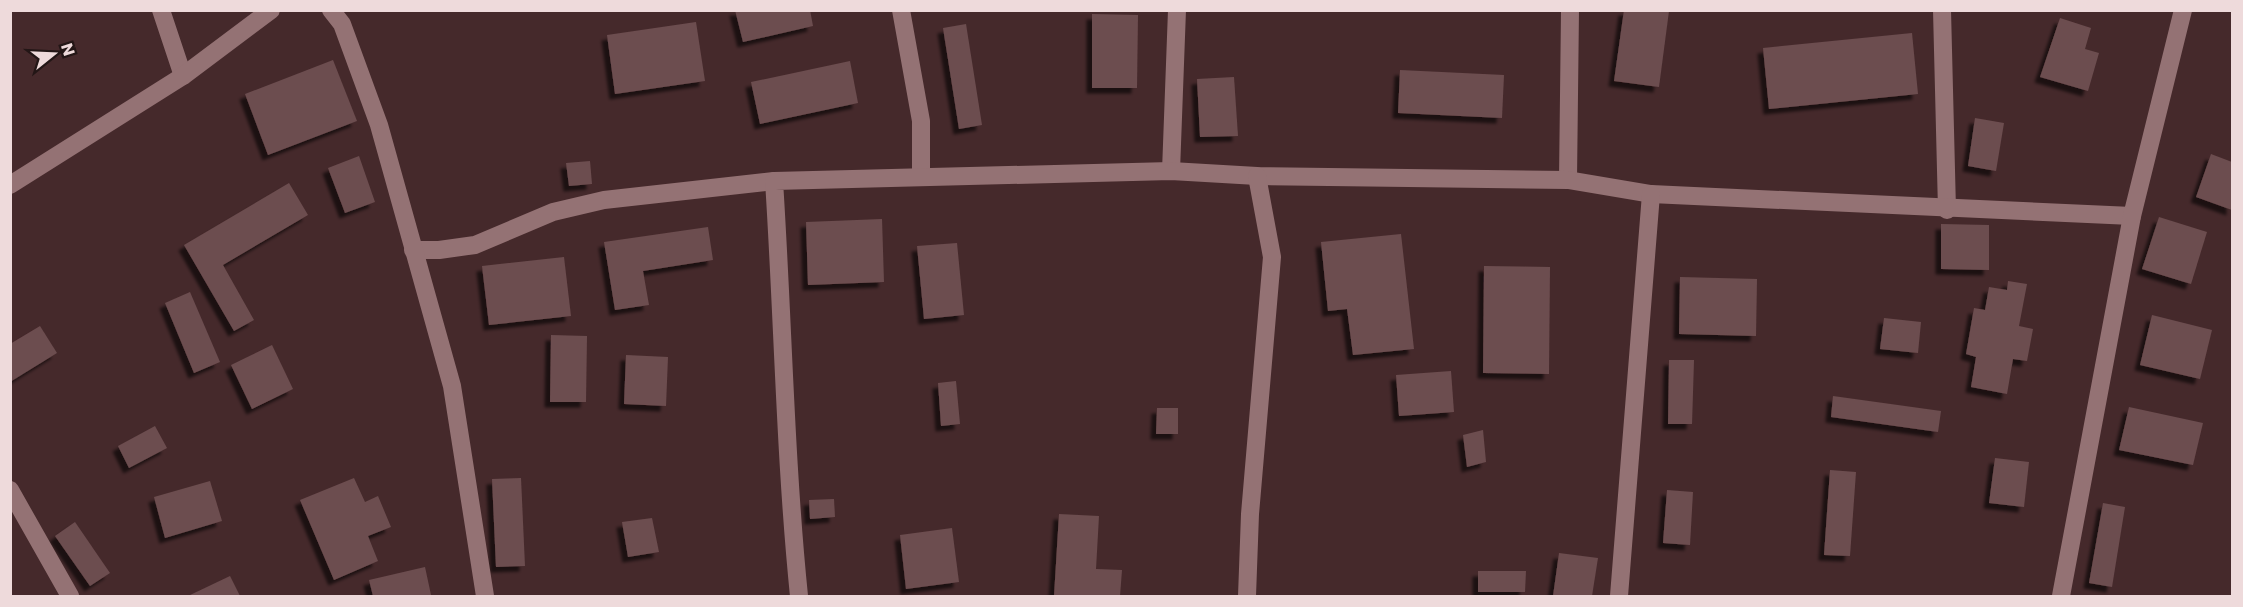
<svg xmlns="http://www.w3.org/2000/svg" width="2243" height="607" font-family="Poppins,sans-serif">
<defs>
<filter id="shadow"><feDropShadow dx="-5.5" dy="5.5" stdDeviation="1.5" flood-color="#0009"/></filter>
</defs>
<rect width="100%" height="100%" fill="#45292b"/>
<!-- building -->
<g fill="#6c4d4f" filter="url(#shadow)">
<polygon points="735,10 810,10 813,26 743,42"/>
<polygon points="1624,10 1669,11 1659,87 1614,81"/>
<polygon points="1092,14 1138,15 1137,88 1092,88"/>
<polygon points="2060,18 2091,28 2085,49 2099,53 2088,91 2040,77"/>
<polygon points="696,22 705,81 615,94 607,35"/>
<polygon points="966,24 982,125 959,129 943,28"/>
<polygon points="1912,33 1918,94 1769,109 1763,48"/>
<polygon points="333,60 357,121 268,155 245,94"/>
<polygon points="850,61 858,103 760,124 751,82"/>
<polygon points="1400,70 1504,75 1502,118 1398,113"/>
<polygon points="1234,77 1238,136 1200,137 1197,79"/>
<polygon points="1975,118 2004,123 1996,171 1968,166"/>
<polygon points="2211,154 2232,162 2232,210 2196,197"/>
<polygon points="359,156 375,202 345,213 328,168"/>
<polygon points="590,161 592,184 569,186 566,163"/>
<polygon points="289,183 308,215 223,265 254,320 234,331 184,245"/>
<polygon points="2159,217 2207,232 2191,284 2142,269"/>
<polygon points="882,219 884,282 808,285 806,222"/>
<polygon points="1941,224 1989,225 1989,270 1941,269"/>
<polygon points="708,227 713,260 643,271 649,305 615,310 604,242"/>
<polygon points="1401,234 1414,349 1353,355 1347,309 1328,311 1321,242"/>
<polygon points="957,243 964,315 924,319 917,246"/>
<polygon points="564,257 571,316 489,325 482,266"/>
<polygon points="1484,266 1550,267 1549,374 1483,373"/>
<polygon points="1680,277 1757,279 1756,336 1679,334"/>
<polygon points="2008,281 2027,284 2019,326 2033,329 2027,361 2013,359 2007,394 1971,387 1976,357 1966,354 1974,308 1985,310 1989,287 2007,290"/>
<polygon points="190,292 220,362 194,373 165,303"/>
<polygon points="2152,315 2212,330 2200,379 2140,365"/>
<polygon points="1884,318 1921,322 1918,353 1880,349"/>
<polygon points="40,326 57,353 10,382 10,344"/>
<polygon points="551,335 587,336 586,402 550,402"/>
<polygon points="272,345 293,389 252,409 231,365"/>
<polygon points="626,355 668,357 666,406 624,404"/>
<polygon points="1669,360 1694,360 1692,424 1668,424"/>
<polygon points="1451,371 1454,412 1399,416 1396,375"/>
<polygon points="956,381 960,424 941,426 938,383"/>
<polygon points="1833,396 1941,411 1938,432 1831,417"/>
<polygon points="2129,407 2203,423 2193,465 2119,450"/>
<polygon points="1157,408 1178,408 1178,434 1156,434"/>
<polygon points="155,426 167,448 129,468 118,446"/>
<polygon points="1483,430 1486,462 1467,467 1463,435"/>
<polygon points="1995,458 2029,462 2024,507 1989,503"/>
<polygon points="1830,470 1856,472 1850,556 1824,555"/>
<polygon points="354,478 365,502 378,496 391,527 368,536 378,561 334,580 300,500"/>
<polygon points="521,478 525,566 496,567 492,479"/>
<polygon points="210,481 222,521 165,538 154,497"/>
<polygon points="1667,490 1693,492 1690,545 1663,543"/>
<polygon points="834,499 835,517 810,519 809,500"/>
<polygon points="2103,503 2125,507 2112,587 2089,583"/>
<polygon points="1059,514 1099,516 1096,569 1122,570 1120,596 1054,596"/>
<polygon points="652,518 659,552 628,557 622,522"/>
<polygon points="75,522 110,573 90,586 55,536"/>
<polygon points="952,528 959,582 906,589 900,535"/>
<polygon points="1559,553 1598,558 1592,596 1553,596"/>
<polygon points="425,567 431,595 373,596 369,580"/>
<polygon points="1478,571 1526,571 1525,592 1478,592"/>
<polygon points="230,576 240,596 188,596"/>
</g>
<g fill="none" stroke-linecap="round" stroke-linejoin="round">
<!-- lane -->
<g stroke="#947274" stroke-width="18">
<polyline points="901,10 921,121 921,177"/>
<polyline points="413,250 439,250 475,245 553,212 604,200 774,181"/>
</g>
<!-- street -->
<g stroke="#947274" stroke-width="18">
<polyline points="161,10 183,76"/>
<polyline points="331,10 342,24 379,125 452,386 485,596"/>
<polyline points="1942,10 1947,210"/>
<polyline points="1171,171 1177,10"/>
<polyline points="1568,180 1570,10"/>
<polyline points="10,185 183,76 271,10"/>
<polyline points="10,490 70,596"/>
<path d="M799,596C785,458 783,319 774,181L1171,171L1257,176L1568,180L1651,194L2132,216"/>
<polyline points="1247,596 1250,514 1272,257 1257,176"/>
<polyline points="1619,596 1651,194"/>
<polyline points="2061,596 2132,216 2183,10"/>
</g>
</g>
<!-- border -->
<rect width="2243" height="607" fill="none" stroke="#eedadb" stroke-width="24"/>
<!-- north arrow -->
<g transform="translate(54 54) rotate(72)" stroke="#231616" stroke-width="4.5" paint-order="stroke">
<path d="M0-4.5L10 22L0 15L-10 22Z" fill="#eedadb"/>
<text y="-9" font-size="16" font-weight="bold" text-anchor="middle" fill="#eedadb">N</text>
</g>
</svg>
